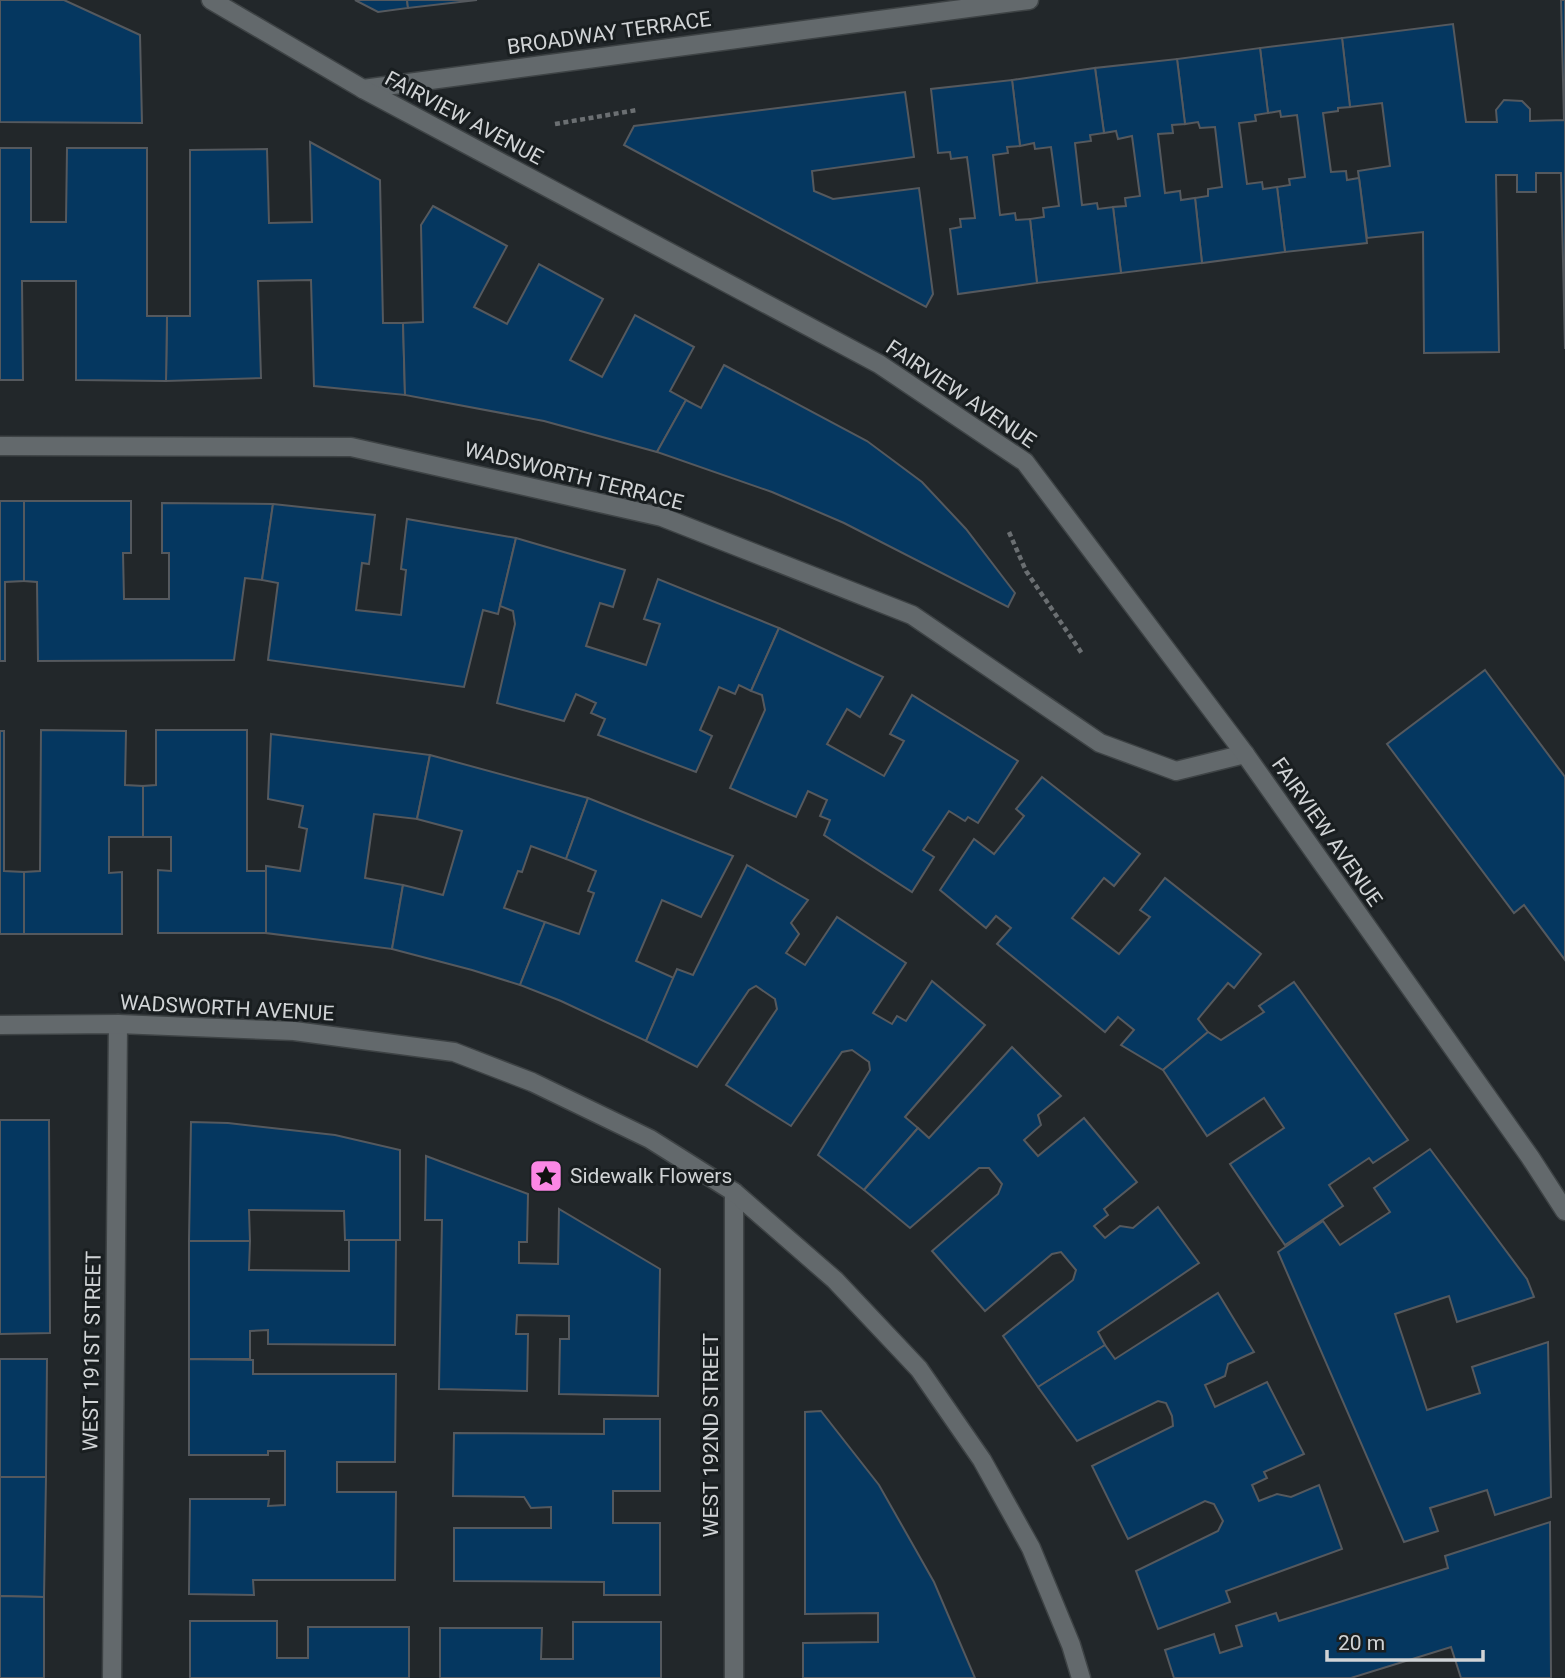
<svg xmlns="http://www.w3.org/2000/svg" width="1565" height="1678" font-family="Roboto,sans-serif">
<rect width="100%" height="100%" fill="#22272a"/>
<!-- building -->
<g fill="#053760" stroke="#55595e" stroke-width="2">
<polygon points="0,0 64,0 140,35 142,123 0,122"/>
<polygon points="355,0 407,0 408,8 378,12"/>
<polygon points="407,0 477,0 408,8"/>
<polygon points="1561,0 1565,0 1565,349 1561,173 1536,173 1536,192 1517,192 1517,175 1496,175 1499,352 1424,353 1423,232 1367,238 1358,171 1390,166 1382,103 1350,107 1342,38 1453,24 1466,122 1497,122 1496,110 1504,100 1522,101 1530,109 1530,121 1564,120"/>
<polygon points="1342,38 1350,107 1338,108 1338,111 1323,113 1331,172 1346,171 1347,180 1359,178 1367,243 1285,252 1277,187 1290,185 1289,179 1305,177 1297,115 1281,117 1280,111 1268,113 1260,48"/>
<polygon points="1260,48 1268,113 1255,115 1256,121 1239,123 1247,184 1262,182 1263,189 1277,187 1285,252 1202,263 1195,198 1208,196 1208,189 1222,187 1215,127 1200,128 1198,122 1185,124 1177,59"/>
<polygon points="1177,59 1185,124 1172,125 1173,133 1158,134 1165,193 1180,191 1181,200 1195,198 1202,263 1121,273 1113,207 1126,206 1125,198 1140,196 1132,136 1118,139 1116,131 1104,133 1095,68"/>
<polygon points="1095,68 1104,133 1090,135 1091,141 1075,143 1082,205 1097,203 1098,209 1113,207 1121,273 1037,283 1030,219 1044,217 1043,208 1059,206 1051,147 1035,149 1034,143 1020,146 1012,80"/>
<polygon points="1012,80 1020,146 1007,147 1008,153 993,155 1000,215 1015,213 1016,220 1030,219 1037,283 958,294 950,229 961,227 960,219 975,218 967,157 951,159 950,152 938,153 931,89"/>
<polygon points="905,92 914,157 812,171 814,191 833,199 919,188 933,294 926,307 624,145 634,126"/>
<polygon points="310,142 380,180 383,323 403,323 405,395 314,386 311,280 258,281 261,378 166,381 167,316 190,316 190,150 267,149 269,223 312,222"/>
<polygon points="0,148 31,148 31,222 66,222 67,148 147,148 147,316 167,316 166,381 76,380 76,281 22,281 23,380 0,380"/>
<polygon points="433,206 507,246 474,307 507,324 539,264 603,299 570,360 602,377 635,315 694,347 670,391 686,400 657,452 544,421 405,395 403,323 423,322 421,225"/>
<polygon points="724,365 867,441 922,482 966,529 1015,593 1008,607 844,523 772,492 657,452 686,400 701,408"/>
<polygon points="0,501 24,501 24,581 5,582 5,661 0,661"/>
<polygon points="24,501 131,501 131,553 123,553 124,599 169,599 169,553 162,553 162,503 273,504 262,580 245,578 234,660 38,661 37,582 24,581"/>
<polygon points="273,504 375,515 369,564 362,563 356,610 401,615 406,570 401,569 407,519 516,538 498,614 483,610 464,687 268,660 278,583 262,580"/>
<polygon points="516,538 625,570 613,607 600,603 586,646 646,665 660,624 644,619 658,579 779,628 751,691 739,685 735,694 719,687 700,730 712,736 696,772 598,735 605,719 591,713 596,703 576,694 564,721 497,703 515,624 513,611 500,606"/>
<polygon points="779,628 883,677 860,717 847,709 827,744 884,776 904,741 890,734 912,695 1018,761 978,823 968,817 965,821 949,811 923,850 934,857 912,892 824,835 830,820 820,816 827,800 808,791 796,817 730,788 765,710 762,695 751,691"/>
<polygon points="1485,670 1565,777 1565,960 1524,905 1514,913 1387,744"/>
<polygon points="41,730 126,731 125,785 143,786 143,837 109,837 109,873 122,872 122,934 24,934 24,872 40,871"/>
<polygon points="156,730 247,730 247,871 266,871 266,933 158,933 158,870 171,871 171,837 143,837 143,786 156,785"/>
<polygon points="0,731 4,731 4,871 24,872 24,934 0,934"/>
<polygon points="271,734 430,755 417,819 374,814 365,878 403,885 392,949 266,933 266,866 300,871 307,829 299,827 303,806 268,799"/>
<polygon points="430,755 588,798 566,859 531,846 522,872 518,871 504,908 545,922 520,985 472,970 392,949 403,885 443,895 462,831 417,819"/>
<polygon points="1042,777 1140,854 1114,886 1104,878 1072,918 1119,954 1150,917 1140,910 1165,878 1261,954 1234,988 1228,983 1198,1019 1208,1032 1163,1070 1121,1045 1134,1030 1118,1017 1105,1032 997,944 1011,928 996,916 986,928 940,890 974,839 994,854 1024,816 1016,809"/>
<polygon points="588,798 733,856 701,917 662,900 636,961 674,978 646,1041 561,1001 520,985 545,922 579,934 594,893 588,891 596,871 566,859"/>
<polygon points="747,865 808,900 791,923 799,934 786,953 805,965 837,917 906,963 873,1013 892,1024 897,1016 906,1021 932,981 985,1025 905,1117 918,1128 864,1190 818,1155 870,1070 869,1062 852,1050 842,1052 791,1126 726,1085 777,1009 775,999 756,986 749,990 697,1067 646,1041 677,969 693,975"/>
<polygon points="1294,982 1408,1140 1373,1163 1369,1158 1329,1185 1343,1206 1285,1245 1230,1164 1284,1128 1264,1098 1207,1136 1163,1070 1208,1032 1221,1040 1264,1012 1259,1006"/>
<polygon points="1012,1047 1061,1096 1038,1115 1041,1125 1024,1140 1038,1156 1084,1118 1137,1182 1104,1209 1108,1215 1094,1226 1105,1238 1120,1226 1133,1228 1158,1207 1199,1263 1098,1332 1105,1345 1038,1387 1003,1336 1073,1280 1076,1270 1061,1252 1052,1254 985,1311 932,1251 998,1194 1002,1184 989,1168 979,1168 910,1228 864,1190 918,1128 929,1138"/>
<polygon points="0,1120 49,1120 50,1333 0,1334"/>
<polygon points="191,1122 228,1123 335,1135 400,1150 400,1240 345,1240 344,1211 249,1210 250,1241 189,1241"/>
<polygon points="1430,1149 1527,1279 1534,1297 1457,1322 1449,1296 1395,1314 1427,1410 1480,1393 1472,1367 1548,1342 1551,1497 1495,1515 1487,1490 1430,1508 1438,1531 1404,1542 1278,1252 1323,1221 1340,1245 1390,1212 1374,1188"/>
<polygon points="426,1156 528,1194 527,1242 519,1242 519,1263 558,1264 559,1209 660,1269 658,1396 559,1394 560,1339 569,1339 569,1316 517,1315 516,1334 528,1334 527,1391 439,1389 442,1220 425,1220"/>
<polygon points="349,1240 396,1240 395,1345 268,1344 268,1330 250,1331 250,1359 189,1359 189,1241 250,1241 249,1270 349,1271"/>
<polygon points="1218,1293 1254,1352 1228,1364 1225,1376 1205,1385 1215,1407 1267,1382 1304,1454 1264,1472 1267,1478 1252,1485 1259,1501 1277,1494 1291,1497 1319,1485 1342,1549 1226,1591 1230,1602 1158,1629 1136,1571 1218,1531 1223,1521 1214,1504 1205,1501 1128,1539 1092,1466 1173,1426 1172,1416 1166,1403 1158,1401 1077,1441 1038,1387 1105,1345 1115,1359"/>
<polygon points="0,1359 47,1359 46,1477 0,1477"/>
<polygon points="189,1359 253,1360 253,1374 396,1374 395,1462 337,1462 337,1492 396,1492 395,1580 253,1580 254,1595 189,1594 190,1499 269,1499 268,1506 285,1505 285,1451 268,1451 268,1455 189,1455"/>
<polygon points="821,1411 879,1485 934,1582 975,1678 803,1678 803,1643 878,1642 878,1613 805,1614 805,1412"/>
<polygon points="604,1419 660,1419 660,1491 613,1491 613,1523 660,1523 660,1595 604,1595 604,1582 454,1581 454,1528 551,1528 551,1507 531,1508 524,1497 453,1496 454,1433 604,1434"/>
<polygon points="0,1477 46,1477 44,1597 0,1596"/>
<polygon points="1550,1522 1551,1678 1461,1678 1451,1647 1351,1678 1174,1678 1165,1650 1214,1634 1220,1653 1242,1646 1236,1626 1276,1613 1279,1621 1448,1568 1445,1556"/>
<polygon points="0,1596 44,1597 44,1678 0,1678"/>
<polygon points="190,1621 277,1621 277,1658 308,1658 308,1627 409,1627 409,1678 190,1678"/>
<polygon points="573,1622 661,1622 661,1678 440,1678 440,1628 542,1628 541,1659 573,1659"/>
</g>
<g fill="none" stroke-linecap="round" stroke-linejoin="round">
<defs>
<g id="minor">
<polyline points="363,89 1029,0"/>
<polyline points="0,446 351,447 662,517 912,615 1100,743 1176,771 1245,754"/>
<polyline points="734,1192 734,1678"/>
<polyline points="112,1678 118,1024"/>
</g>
<g id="tertiary">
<polyline points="211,0 363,89 879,364 1025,462 1245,754 1530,1157 1565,1211"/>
<polyline points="0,1025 118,1024 294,1031 454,1052 532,1082 650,1139 734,1192 835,1280 919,1369 982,1460 1031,1548 1071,1645 1081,1678"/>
</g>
</defs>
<!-- minor casing -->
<use href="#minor" stroke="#3e4345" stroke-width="21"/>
<!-- tertiary casing -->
<use href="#tertiary" stroke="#3e4345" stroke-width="21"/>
<!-- path -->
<g stroke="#6b6f72" stroke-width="4.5" stroke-dasharray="5 3.5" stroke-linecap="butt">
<polyline points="555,124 637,110"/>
<polyline points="1009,532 1026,571 1083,655"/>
</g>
<!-- minor -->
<use href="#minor" stroke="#63696c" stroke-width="18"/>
<!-- tertiary -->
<use href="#tertiary" stroke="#63696c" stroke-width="18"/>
</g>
<!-- icons -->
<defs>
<symbol id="sight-square" viewBox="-11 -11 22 22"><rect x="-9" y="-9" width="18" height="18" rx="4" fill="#fb87e5" stroke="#191e20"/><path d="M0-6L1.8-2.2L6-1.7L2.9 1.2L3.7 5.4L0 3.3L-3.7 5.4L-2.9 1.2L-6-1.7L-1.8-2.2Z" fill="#111"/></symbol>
</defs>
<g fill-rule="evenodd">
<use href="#sight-square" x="527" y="1157" width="38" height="38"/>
</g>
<g text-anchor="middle" stroke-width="6" stroke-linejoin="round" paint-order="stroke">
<!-- street labels -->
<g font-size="21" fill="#d1d4d6" stroke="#191e20">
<text transform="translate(609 33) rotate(-8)" y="7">BROADWAY TERRACE</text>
<text transform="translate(464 118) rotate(28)" y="7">FAIRVIEW AVENUE</text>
<text transform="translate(961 394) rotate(34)" y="7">FAIRVIEW AVENUE</text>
<text transform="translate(574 476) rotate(14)" y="7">WADSWORTH TERRACE</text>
<text transform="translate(1327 832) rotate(55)" y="7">FAIRVIEW AVENUE</text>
<text transform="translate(227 1008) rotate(3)" y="7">WADSWORTH AVENUE</text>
<text transform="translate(92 1351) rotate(-89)" y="7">WEST 191ST STREET</text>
<text transform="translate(711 1435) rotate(-90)" y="7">WEST 192ND STREET</text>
</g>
<!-- poi labels -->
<g font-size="21" fill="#d1d4d6" stroke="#191e20" text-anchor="start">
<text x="570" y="1183">Sidewalk Flowers</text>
</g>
</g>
<!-- scale -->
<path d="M1327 1650v10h156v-10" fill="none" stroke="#d1d4d6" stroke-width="3.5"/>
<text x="1338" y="1650" font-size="21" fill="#d1d4d6" stroke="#191e20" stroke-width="5" paint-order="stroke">20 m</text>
</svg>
